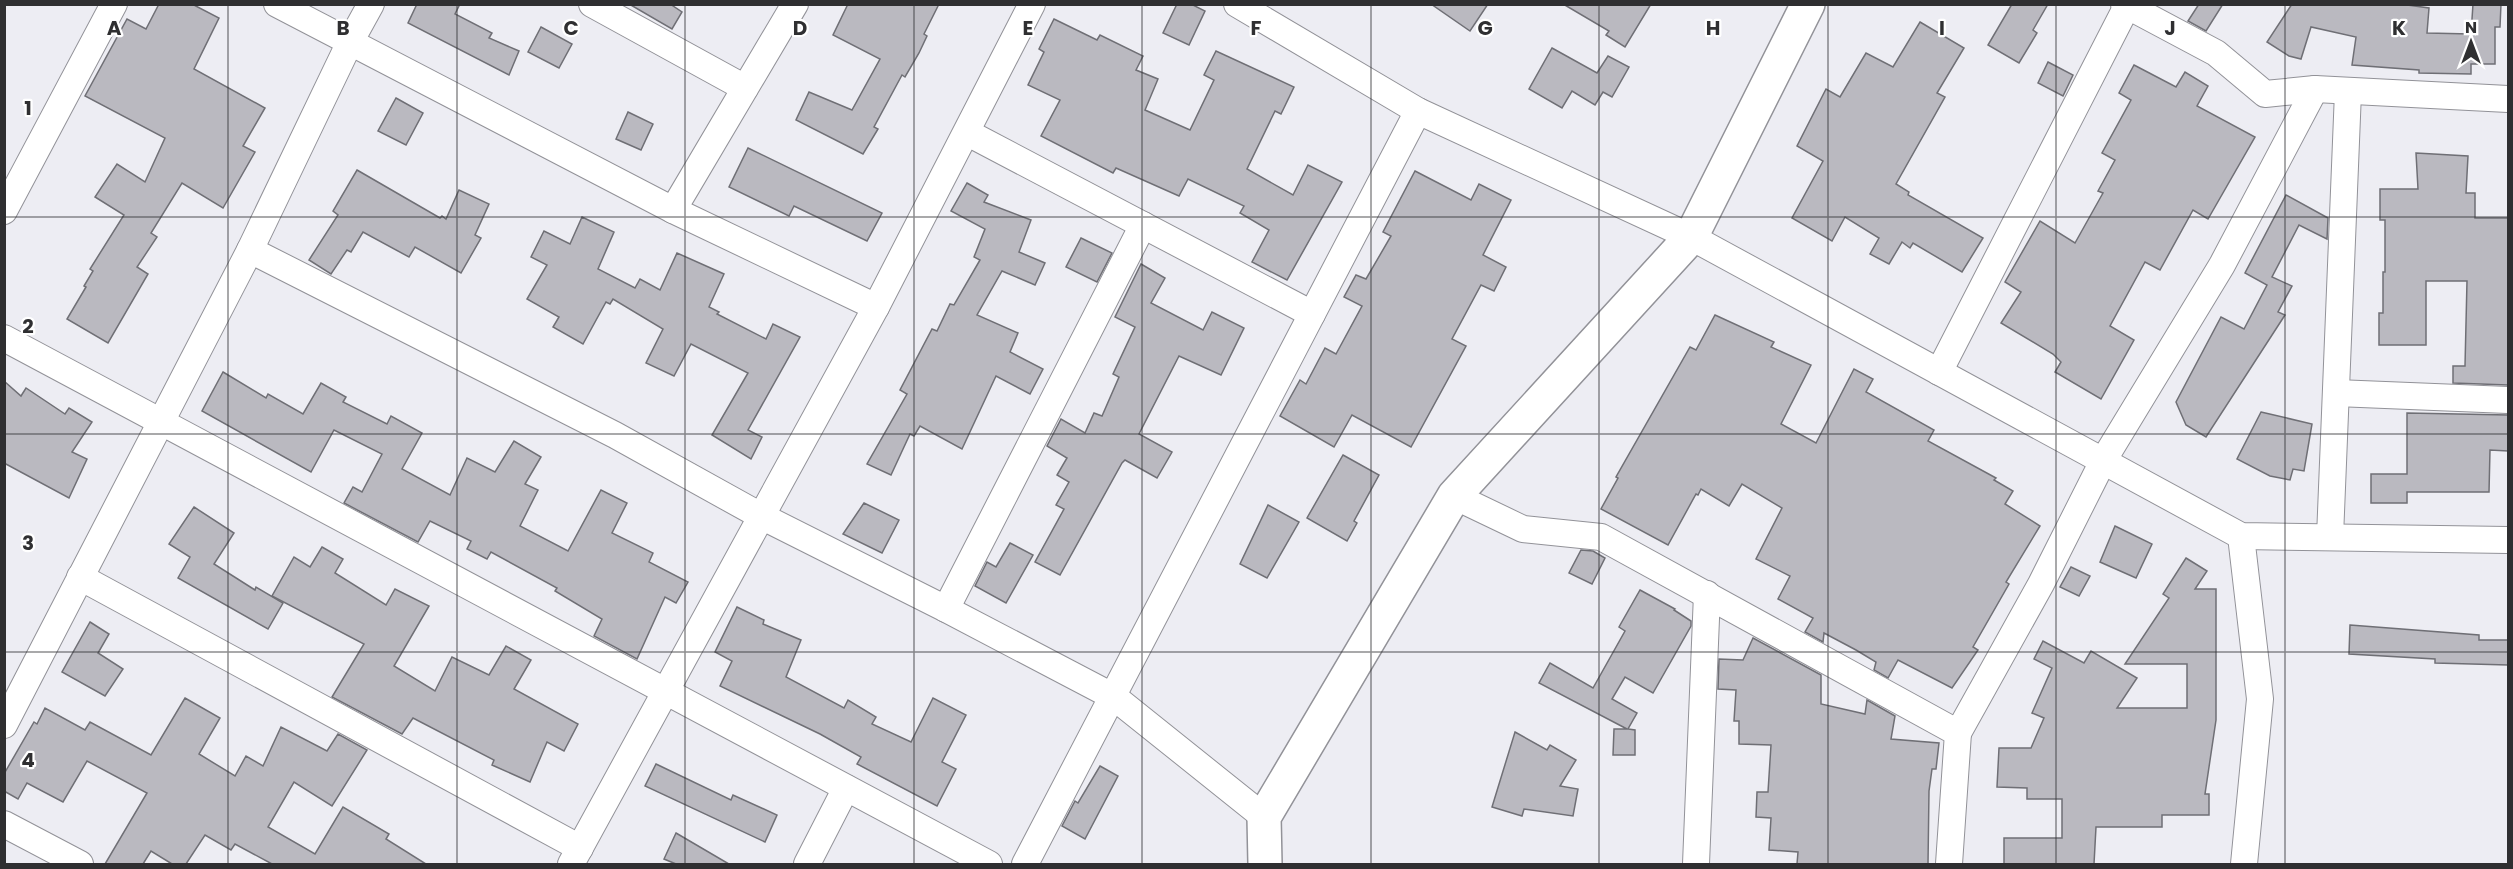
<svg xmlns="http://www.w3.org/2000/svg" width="2513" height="869" font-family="Poppins,sans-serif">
<rect width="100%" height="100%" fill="#ededf3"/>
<!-- building -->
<g fill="#bab9c0" stroke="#6f6f75" stroke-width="1.5">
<polygon points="159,4 192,4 219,18 194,69 265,108 243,146 255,152 223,208 182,183 151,233 157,237 137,267 148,274 108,343 67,319 86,287 84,286 93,271 90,269 124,215 95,197 117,164 145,182 165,138 85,96 127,19 146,29"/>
<polygon points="417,4 460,4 455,14 492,33 489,38 519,51 509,75 408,23"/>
<polygon points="629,4 670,4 682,12 672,29"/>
<polygon points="848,4 939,4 924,34 927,36 919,53 905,77 902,75 874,127 878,129 863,154 796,120 809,92 852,110 880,59 833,35"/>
<polygon points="1177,4 1191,4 1205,11 1189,45 1163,33"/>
<polygon points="1431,4 1488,4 1470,31"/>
<polygon points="1563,4 1651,4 1625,47 1606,35 1609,31"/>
<polygon points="2012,4 2048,4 2033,30 2037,33 2019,63 1988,45"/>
<polygon points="2199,4 2223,4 2206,31 2188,21"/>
<polygon points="2292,4 2400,4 2429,8 2427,33 2471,34 2473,4 2501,4 2500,27 2495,27 2495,64 2471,64 2471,74 2419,73 2419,70 2352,65 2356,37 2311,27 2301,59 2289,56 2267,42"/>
<polygon points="1054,19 1097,40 1100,35 1143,56 1136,70 1158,79 1145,110 1190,130 1214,80 1204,75 1216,51 1294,87 1281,114 1275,111 1247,169 1293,195 1308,165 1342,182 1287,280 1252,262 1269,230 1240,213 1244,206 1188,179 1179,196 1116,168 1113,173 1041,136 1060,100 1028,85 1044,52 1039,49"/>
<polygon points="1920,22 1964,48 1937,93 1945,97 1896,184 1909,192 1908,195 1983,238 1962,272 1913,243 1910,248 1902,242 1889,264 1870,254 1879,238 1845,217 1832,241 1792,218 1823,161 1797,146 1826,89 1840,97 1866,53 1893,67"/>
<polygon points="541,27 572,44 559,68 528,52"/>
<polygon points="1552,48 1597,73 1608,56 1629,67 1612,97 1603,92 1595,105 1572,91 1562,108 1529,89"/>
<polygon points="2048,62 2073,75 2063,96 2038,83"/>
<polygon points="2134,65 2176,87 2185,72 2208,86 2197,106 2255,137 2208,219 2193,210 2160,270 2145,262 2110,326 2134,340 2101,399 2055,372 2061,362 2053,354 2001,323 2021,292 2005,282 2040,221 2075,243 2103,193 2098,191 2115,160 2102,153 2131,100 2119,93"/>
<polygon points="396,98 423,113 406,145 378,131"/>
<polygon points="628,112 653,124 641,150 616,139"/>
<polygon points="748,148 882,213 867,241 794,206 789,216 729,187"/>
<polygon points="2416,153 2468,156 2466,193 2475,193 2475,218 2508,218 2508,385 2453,383 2453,366 2465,366 2467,281 2426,281 2426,345 2379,345 2379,313 2383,313 2383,272 2385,272 2385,220 2380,220 2380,189 2418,189"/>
<polygon points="357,170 440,218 442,216 446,219 459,190 489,204 475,235 481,238 461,273 415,247 409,257 363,232 351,252 347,250 331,274 309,260 338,215 333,211"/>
<polygon points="1415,171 1471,200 1479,184 1511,200 1483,255 1506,267 1494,291 1481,285 1452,339 1466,346 1411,447 1352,415 1334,447 1280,416 1300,380 1306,384 1325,348 1336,354 1362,306 1344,297 1356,275 1366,279 1391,236 1383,232"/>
<polygon points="967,183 988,195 984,202 1031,220 1019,252 1045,263 1035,285 1002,271 977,315 1018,333 1010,352 1043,369 1030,394 996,376 962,449 920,426 914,436 910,434 891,475 867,464 907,394 900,390 932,329 937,331 950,304 954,305 980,260 974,257 985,229 951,211"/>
<polygon points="2286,195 2328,218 2327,239 2299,225 2272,277 2292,286 2278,312 2285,315 2206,437 2186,425 2176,402 2221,317 2244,329 2267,285 2245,273"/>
<polygon points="582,217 614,232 598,269 635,288 640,279 660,290 677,253 724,274 709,307 719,312 717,314 766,339 773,324 800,337 748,430 762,437 751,459 712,435 748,373 691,344 674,376 646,363 663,329 613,299 610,304 606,302 583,344 553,327 559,317 527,299 547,265 531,257 544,231 570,244"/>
<polygon points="1081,238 1112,253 1097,282 1066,267"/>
<polygon points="1141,264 1165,278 1151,303 1203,330 1212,312 1244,328 1221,375 1179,356 1139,434 1172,452 1157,478 1125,460 1122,463 1060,575 1035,562 1064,509 1056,505 1069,482 1057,475 1067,458 1047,446 1061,419 1085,433 1094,413 1102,416 1119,377 1113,374 1135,327 1115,317"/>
<polygon points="1715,315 1774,342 1771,347 1811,365 1781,424 1816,443 1854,369 1873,379 1866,392 1934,430 1928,441 1996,478 1994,480 2013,491 2005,504 2040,526 2006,582 2009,584 1973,647 1978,650 1952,688 1898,660 1888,678 1874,670 1876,662 1856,650 1824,633 1823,642 1805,632 1813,618 1778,599 1790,576 1756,559 1782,508 1742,484 1729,506 1701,489 1698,495 1696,494 1668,545 1601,509 1618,478 1616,477 1690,347 1696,350"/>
<polygon points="223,372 266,398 268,394 303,414 321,383 346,397 343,402 387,424 391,416 422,433 402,469 450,495 467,458 495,472 514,441 541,457 525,484 538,490 520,526 568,551 601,490 627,503 612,533 653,553 649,562 688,582 676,603 665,597 637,659 594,636 602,619 555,591 557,588 491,552 487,559 467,549 471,541 430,521 418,542 344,503 353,487 362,492 382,454 334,430 311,472 202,411"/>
<polygon points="4,381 21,396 26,388 65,414 69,408 92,422 72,452 87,459 69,498 4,463"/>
<polygon points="2261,412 2312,424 2304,471 2293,469 2290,480 2270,476 2237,459"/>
<polygon points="2407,413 2508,415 2508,451 2490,450 2489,492 2407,492 2407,503 2371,503 2371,474 2407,474"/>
<polygon points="1343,455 1379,475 1354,521 1357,523 1347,541 1307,518"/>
<polygon points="864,503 899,520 882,553 843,534"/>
<polygon points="1268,505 1299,522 1267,578 1240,564"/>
<polygon points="194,507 234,533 214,564 255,590 256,587 283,603 268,629 178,578 190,557 169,544"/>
<polygon points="2115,526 2152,544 2136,578 2100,562"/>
<polygon points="1010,543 1033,555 1006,603 975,586 987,562 996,567"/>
<polygon points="322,547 343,559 335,573 386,605 395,589 429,606 394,666 435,691 452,657 489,675 506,646 531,660 514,689 578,724 564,751 547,742 530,782 492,765 494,760 413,718 402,734 332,697 364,644 272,596 294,557 310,567"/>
<polygon points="1581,550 1593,551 1605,558 1592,584 1569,573"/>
<polygon points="2186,558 2207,571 2195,589 2216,589 2216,720 2205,794 2209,794 2209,815 2162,815 2162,827 2096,827 2094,864 2004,864 2004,838 2062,838 2062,799 2027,799 2027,788 1997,787 1999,748 2031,748 2044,718 2032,713 2052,668 2034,659 2043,641 2084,663 2091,651 2137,678 2117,708 2187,708 2187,664 2125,664 2169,598 2163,594"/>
<polygon points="2071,567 2090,576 2079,596 2060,587"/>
<polygon points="1640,590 1675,609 1674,610 1691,621 1691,626 1653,693 1625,677 1612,699 1637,713 1628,729 1635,730 1635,755 1613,755 1614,729 1627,729 1539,683 1550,663 1593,688 1625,631 1619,627"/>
<polygon points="737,607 764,620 763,624 801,640 786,677 844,708 848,700 876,717 872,724 911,742 933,698 966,715 942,762 956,769 937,806 857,764 861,757 820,734 720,686 732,661 715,652"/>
<polygon points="90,622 109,634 98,653 123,669 105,696 62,672"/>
<polygon points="2350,625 2479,635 2479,640 2508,640 2508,665 2435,663 2435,659 2349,654"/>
<polygon points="1753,638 1821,675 1821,704 1865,714 1867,700 1895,716 1891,739 1939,743 1936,769 1932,769 1929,791 1928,864 1797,864 1798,852 1769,850 1771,818 1756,817 1757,792 1768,792 1771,745 1739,744 1739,721 1734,721 1736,690 1718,689 1719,659 1743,660"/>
<polygon points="185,698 220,718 199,754 235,776 246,756 263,766 281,727 327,751 338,734 367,750 332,806 294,782 268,827 315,854 343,807 389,834 386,839 426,864 272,864 235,844 231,850 205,835 186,864 172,864 151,851 143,864 105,864 147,793 87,761 63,802 27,783 18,799 4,791 4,774 34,722 37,724 45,708 85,730 90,722 151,755"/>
<polygon points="1515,732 1547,750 1550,745 1576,760 1560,786 1578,789 1573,816 1524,809 1522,816 1492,807"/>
<polygon points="656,764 731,800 733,795 777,815 765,842 645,786"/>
<polygon points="1100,766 1118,776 1085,839 1062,826 1075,801 1078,803"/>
<polygon points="676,833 729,864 676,864 664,859"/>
</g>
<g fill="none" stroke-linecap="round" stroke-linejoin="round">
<defs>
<g id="street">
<polyline points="277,4 673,210 876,307"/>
<polyline points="592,4 745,88"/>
<polyline points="1237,4 1418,111 1691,237 2241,536 2508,540"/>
<polyline points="2124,4 2216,53 2265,94 2315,89 2508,99"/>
<polyline points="968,133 1312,314"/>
<polyline points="673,210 795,4"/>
<polyline points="4,211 114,4"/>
<polyline points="250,250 615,435 761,516 946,609 1114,697 1264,817"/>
<polyline points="4,338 989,864"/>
<polyline points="1939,372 2128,4"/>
<polyline points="2336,393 2508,400"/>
<polyline points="1454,496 1523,529 1601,537 1958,733 1949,864"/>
<polyline points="2241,536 2260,699 2244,864"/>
<polyline points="2330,537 2348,92"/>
<polyline points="80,577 580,848"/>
<polyline points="946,609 1143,225"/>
<polyline points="4,725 250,250 349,44 371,4"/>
<polyline points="1958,733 2041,584 2103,461 2222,265 2315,89"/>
<polyline points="4,824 80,864"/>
<polyline points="571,864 876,307 1032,4"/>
<polyline points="807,864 846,788"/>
<polyline points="1025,864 1418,111"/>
<polyline points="1696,864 1707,594"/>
</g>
<polyline id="secondary" points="1265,864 1264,817 1454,496 1691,237 1808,4"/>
</defs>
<!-- street casing -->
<use href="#street" stroke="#929298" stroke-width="28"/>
<!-- secondary casing -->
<use href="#secondary" stroke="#929298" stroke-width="36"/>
<!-- street -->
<use href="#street" stroke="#fff" stroke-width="26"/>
<!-- secondary -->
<use href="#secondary" stroke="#fff" stroke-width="33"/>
</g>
<!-- grid -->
<path fill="none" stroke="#2f2f31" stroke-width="1.5" stroke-opacity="0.55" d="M228,4V864M457,4V864M685,4V864M914,4V864M1142,4V864M1371,4V864M1599,4V864M1828,4V864M2056,4V864M2285,4V864M4,217H2508M4,434H2508M4,652H2508"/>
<g font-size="20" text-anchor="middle" font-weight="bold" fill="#2f2f31" stroke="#fff" stroke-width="4.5" stroke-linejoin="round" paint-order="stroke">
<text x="114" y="35">A</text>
<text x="343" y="35">B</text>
<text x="571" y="35">C</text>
<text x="800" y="35">D</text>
<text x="1028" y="35">E</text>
<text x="1256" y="35">F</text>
<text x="1485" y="35">G</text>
<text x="1713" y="35">H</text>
<text x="1942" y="35">I</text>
<text x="2170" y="35">J</text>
<text x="2399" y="35">K</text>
<text x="28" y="115">1</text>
<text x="28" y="333">2</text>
<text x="28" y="550">3</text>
<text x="28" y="767">4</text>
</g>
<!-- border -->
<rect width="2513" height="869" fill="none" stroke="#2f2f31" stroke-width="12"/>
<!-- north arrow -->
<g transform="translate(2471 42)" stroke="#ffffff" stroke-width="4.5" paint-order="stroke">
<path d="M0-4.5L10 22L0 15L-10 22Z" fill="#2f2f31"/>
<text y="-9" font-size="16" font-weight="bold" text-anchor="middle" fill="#2f2f31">N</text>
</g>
</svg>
